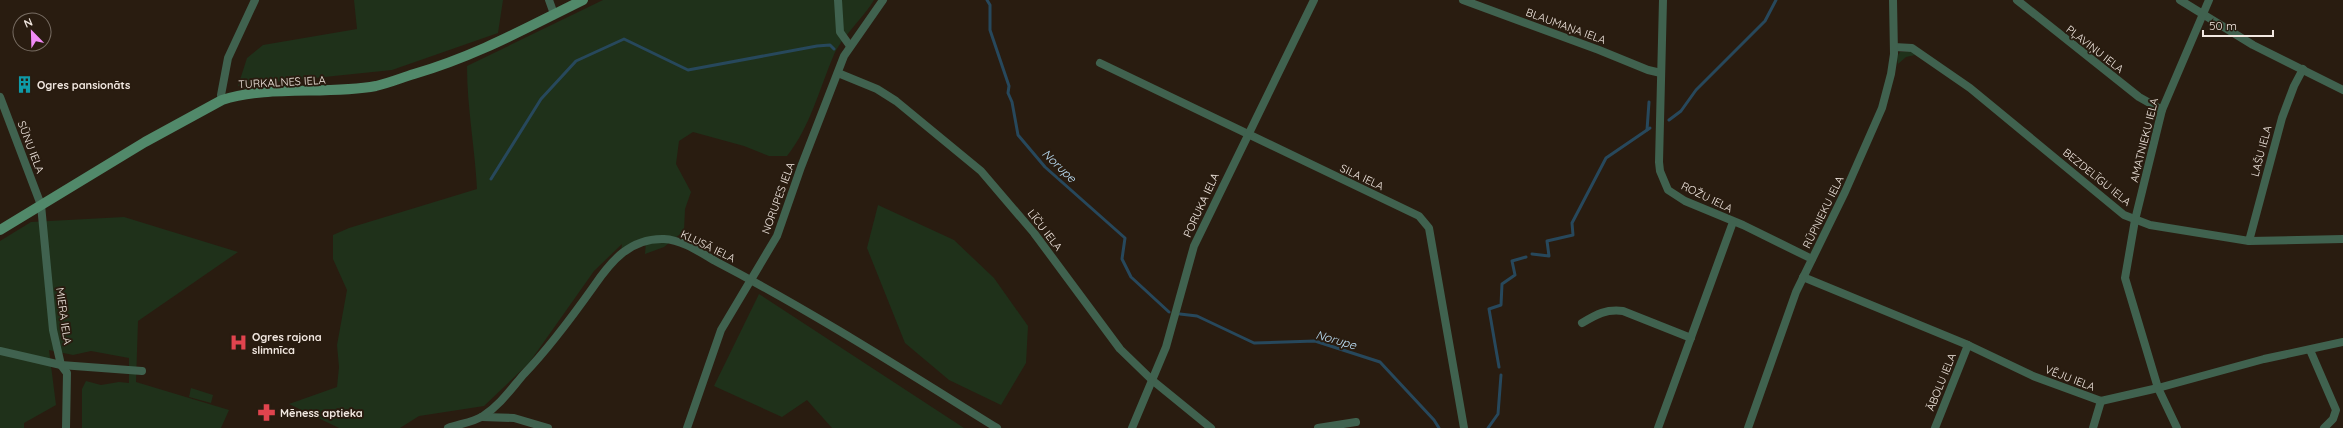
<svg xmlns="http://www.w3.org/2000/svg" width="2343" height="428" font-family="Quicksand,sans-serif">
<rect width="100%" height="100%" fill="#291c10"/>
<!-- green -->
<g fill="#1f311a">
<polygon points="354,0 503,0 498,33 392,70 238,86 247,58 263,45 357,29"/>
<path d="M603,0H874C863,19 841,37 833,57C819,90 810,127 787,156H769L744,146L693,132L679,141L676,164L691,192L685,209L684,231L664,247L645,254L646,242L621,252L622,244L594,271L529,363L484,406L419,416L400,428H339L289,404L337,387L339,367L337,345L347,290L333,259V235L349,228L477,189C475,148 467,108 467,66Z"/>
<polygon points="1900,52 1911,52 1915,55 1906,57 1898,64 1897,57"/>
<polygon points="878,205 954,240 994,278 1028,326 1026,363 1001,405 949,380 905,343 867,248"/>
<polygon points="124,217 238,252 138,321 136,382 229,410 221,428 82,428 82,389 86,381 101,385 119,382 129,383 129,358 91,351 73,355 49,350 56,405 24,423 24,428 0,428 0,241 31,222"/>
<polygon points="759,294 964,428 832,428 807,400 782,417 714,386"/>
<polygon points="191,388 213,395 211,403 189,397"/>
</g>
<g fill="none" stroke-linecap="round" stroke-linejoin="round">
<!-- stream -->
<g stroke="#27485c" stroke-width="3">
<polyline points="987,0 990,5 990,30 1009,86 1008,93 1012,102 1018,135 1045,167 1125,238 1122,259 1131,277 1169,312"/>
<polyline points="1669,120 1681,111 1696,90 1765,21 1776,0"/>
<polyline points="1647,130 1649,102"/>
<polyline points="491,179 541,99 576,61 624,39 688,70 817,46 830,45 834,49"/>
<polyline points="1532,254 1549,256 1547,241 1573,235 1572,223 1606,158 1650,128"/>
<polyline points="1180,314 1197,316 1254,343 1315,341 1380,362 1434,420 1439,428"/>
<polyline points="1499,367 1489,309 1501,305 1502,284 1515,275 1512,261 1526,257"/>
<polyline points="1488,428 1498,414 1501,375"/>
</g>
<!-- minor -->
<g stroke="#40624f" stroke-width="8">
<polyline points="549,0 554,14"/>
<polyline points="838,0 840,32 850,46"/>
<polyline points="1463,0 1599,50 1648,70 1661,73"/>
<polyline points="1663,0 1659,162 1660,171 1668,190 1685,201 1743,225 1812,259"/>
<polyline points="2017,0 2139,97 2162,110"/>
<polyline points="2180,0 2253,45 2343,90"/>
<polyline points="1894,47 1912,48 1970,88 2124,215 2150,225 2249,241 2343,239"/>
<polyline points="1100,63 1419,216 1429,228 1464,428"/>
<polyline points="838,73 877,89 896,101 981,171 1034,233 1120,349 1152,380 1211,428"/>
<polyline points="0,97 41,205 53,330 61,365 67,373 66,428"/>
<polyline points="222,100 221,95 228,58 255,0"/>
<polyline points="2249,241 2282,118 2294,86 2303,69"/>
<polyline points="1803,277 1968,345 2033,376 2101,401 2158,388 2264,359 2343,342"/>
<path d="M1582,323C1597,314 1606,309 1623,311L1691,338"/>
<polyline points="2310,350 2336,410 2333,419 2324,428"/>
<polyline points="0,351 61,365 142,371"/>
<polyline points="482,417 514,418 548,428"/>
<path d="M448,428C459,424 474,422 483,416C500,405 511,389 524,374C550,347 572,317 594,286C611,261 630,238 664,239C683,240 701,253 717,262C813,312 905,371 997,428"/>
<polyline points="687,428 721,330 777,236 801,167 844,56 883,0"/>
<polyline points="1132,428 1166,347 1194,246 1314,0"/>
<polyline points="1318,428 1356,422"/>
<polyline points="1658,428 1733,222"/>
<polyline points="1748,428 1796,292 1845,192 1882,108 1891,74 1894,54 1893,0"/>
<polyline points="1935,428 1968,345"/>
<polyline points="2093,428 2101,401"/>
<polyline points="2177,428 2158,388 2125,278 2135,220 2162,110 2209,0"/>
</g>
<!-- secondary -->
<path stroke="#51896a" stroke-width="10" d="M0,230L145,142L222,100C268,85 327,95 376,86C389,83 401,78 414,74C476,56 526,28 583,0"/>
</g>
<!-- icons -->
<defs>
<symbol id="building-bare" viewBox="-9 -9 18 18"><path d="M-4-6H4V6H1V3H-1V6H-4ZM-2.5-4.3h1.7v1.8h-1.7ZM.8-4.3h1.7v1.8H.8ZM-2.5-1h1.7V.8h-1.7ZM.8-1h1.7V.8H.8Z" fill="#0f9aa8" stroke="#291c10" stroke-width="2.5" paint-order="stroke"/></symbol>
<symbol id="hospital-bare" viewBox="-9 -9 18 18"><path d="M-5-5h3v3.5h4V-5h3V5h-3V1.5h-4V5h-3Z" fill="#e0444e" stroke="#291c10" stroke-width="2.5" paint-order="stroke"/></symbol>
<symbol id="pharmacy-bare" viewBox="-9 -9 18 18"><path d="M-2-6h4v4h4v4h-4v4h-4v-4h-4v-4h4Z" fill="#e0444e" stroke="#291c10" stroke-width="2.5" paint-order="stroke"/></symbol>
</defs>
<g fill-rule="evenodd">
<use href="#building-bare" x="12" y="72" width="25" height="25"/>
<use href="#hospital-bare" x="226" y="330" width="25" height="25"/>
<use href="#pharmacy-bare" x="254" y="400" width="25" height="25"/>
</g>
<g text-anchor="middle" stroke-width="4" stroke-linejoin="round" paint-order="stroke">
<!-- street labels -->
<g font-size="11" fill="#f2e8e1" stroke="#291c10">
<text transform="translate(1566 26) rotate(20)" y="4">BLAUMAŅA IELA</text>
<text transform="translate(2095 49) rotate(38)" y="4">PĻAVIŅU IELA</text>
<text transform="translate(282 82) rotate(-3)" y="4">TURKALNES IELA</text>
<text transform="translate(2144 140) rotate(-76)" y="4">AMATNIEKU IELA</text>
<text transform="translate(31 147) rotate(69)" y="4">SŪNU IELA</text>
<text transform="translate(2261 151) rotate(-75)" y="4">LAŠU IELA</text>
<text transform="translate(1362 177) rotate(25)" y="4">SILA IELA</text>
<text transform="translate(2097 177) rotate(39)" y="4">BEZDELĪGU IELA</text>
<text transform="translate(1707 197) rotate(26)" y="4">ROŽU IELA</text>
<text transform="translate(778 198) rotate(-70)" y="4">NORUPES IELA</text>
<text transform="translate(1201 205) rotate(-65)" y="4">PORUKA IELA</text>
<text transform="translate(1823 212) rotate(-64)" y="4">RŪPNIEKU IELA</text>
<text transform="translate(1045 230) rotate(52)" y="4">LĪČU IELA</text>
<text transform="translate(708 246) rotate(26)" y="4">KLUSĀ IELA</text>
<text transform="translate(64 316) rotate(82)" y="4">MIERA IELA</text>
<text transform="translate(2070 378) rotate(21)" y="4">VĒJU IELA</text>
<text transform="translate(1941 382) rotate(-68)" y="4">ĀBOLU IELA</text>
</g>
<!-- poi labels -->
<g font-size="11" font-weight="bold" fill="#f2e8e1" stroke="#291c10" text-anchor="start">
<text x="37" y="89">Ogres pansionāts</text>
<text x="252" y="341">Ogres rajona<tspan x="252" dy="13">slimnīca</tspan></text>
<text x="280" y="417">Mēness aptieka</text>
</g>
<!-- water labels -->
<g font-size="12" font-style="italic" fill="#bde0f8" stroke="#291c10">
<text transform="translate(1059 166) rotate(44)" y="4">Norupe</text>
<text transform="translate(1336 340) rotate(16)" y="4">Norupe</text>
</g>
</g>
<!-- north arrow -->
<g transform="translate(32 32) rotate(337)"><circle r="19" fill="#291c10" stroke="#796e64"/>
<path d="M0-3L7 15L0 10L-7 15Z" fill="#f08bf6"/>
<text y="-6" font-size="11" font-weight="bold" text-anchor="middle" fill="#f2e8e1">N</text>
</g>
<!-- scale -->
<path d="M2203 30v6h70v-6" fill="none" stroke="#f2e8e1" stroke-width="2"/>
<text x="2209" y="30" font-size="12" fill="#f2e8e1" stroke="#291c10" stroke-width="3" paint-order="stroke">50 m</text>
</svg>
